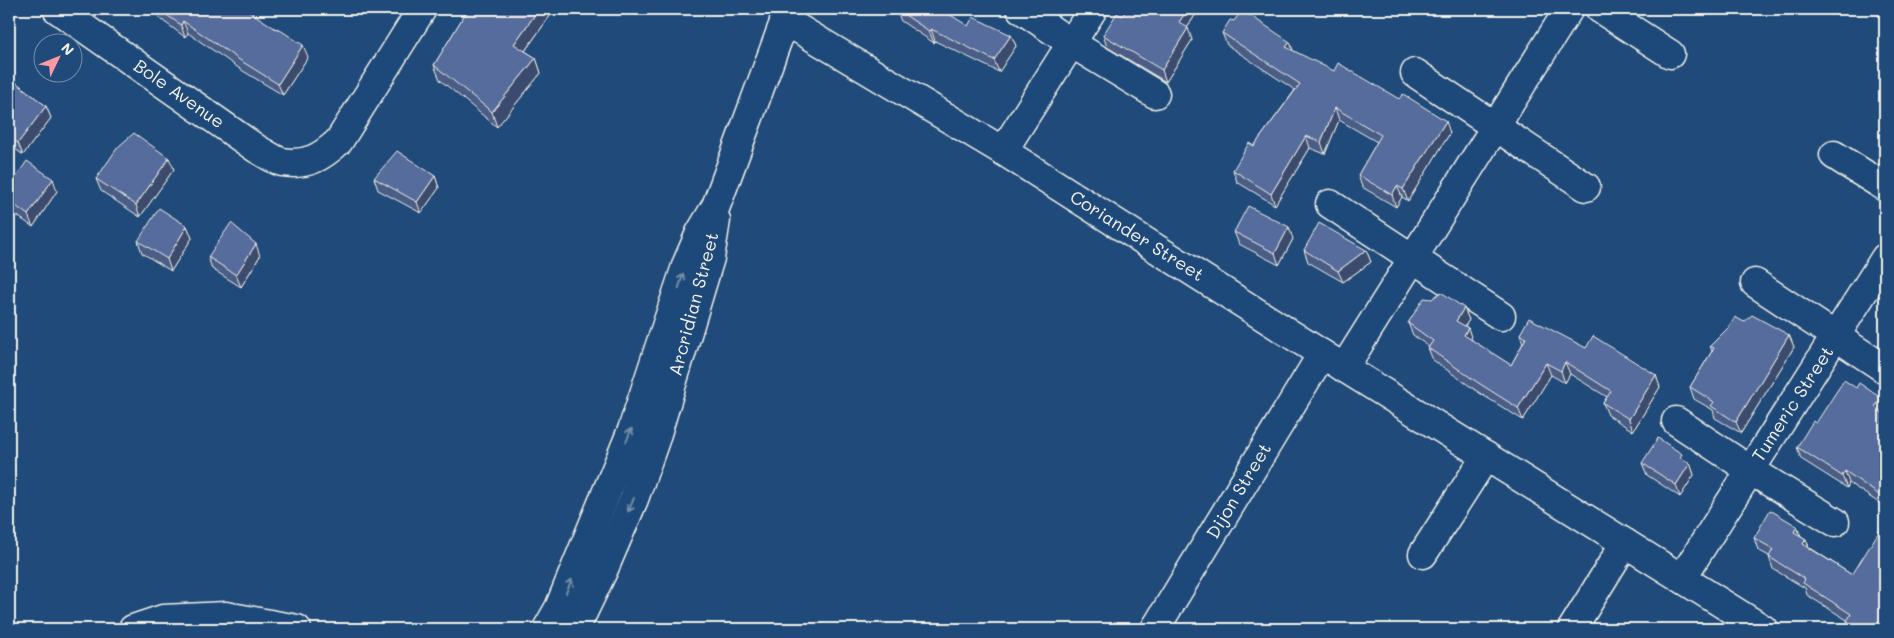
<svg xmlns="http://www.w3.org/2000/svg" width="1894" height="638" font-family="Mali,sans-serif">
<rect width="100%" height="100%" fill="#1f4a7a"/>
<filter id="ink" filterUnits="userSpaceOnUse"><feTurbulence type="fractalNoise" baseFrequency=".02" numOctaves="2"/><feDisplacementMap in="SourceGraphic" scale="10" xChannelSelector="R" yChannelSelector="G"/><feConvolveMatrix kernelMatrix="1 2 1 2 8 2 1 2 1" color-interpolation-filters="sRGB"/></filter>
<g filter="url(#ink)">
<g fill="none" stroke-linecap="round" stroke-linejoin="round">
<defs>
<g id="minor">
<path d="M57,9L257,149C265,153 274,160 282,162C307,166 322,157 339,141L422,9"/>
<polyline points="1021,9 1071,43 1155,94"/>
<polyline points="1600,9 1670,54"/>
<polyline points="784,20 1003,151 1322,354 1763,629"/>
<polyline points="1415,73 1586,187"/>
<polyline points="1003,151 1093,9"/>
<polyline points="1834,155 1885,187"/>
<polyline points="1330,204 1501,316"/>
<polyline points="1755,283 1885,369"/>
<polyline points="1344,368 1569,9"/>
<polyline points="1676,421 1750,470 1835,522"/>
<polyline points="1423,554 1486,456"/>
<polyline points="1682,578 1885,258"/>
<polyline points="1155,629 1322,354"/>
<polyline points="1572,629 1625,543"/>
</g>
<g id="tertiary">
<polyline points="547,629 559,608 632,430 687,263 700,233 716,206 789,9"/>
<polyline points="575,629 603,571 634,499 655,440 710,258 716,220"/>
</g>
<polyline id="motorway" points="133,629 163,619 226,616 297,629"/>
</defs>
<!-- minor casing -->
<use href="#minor" stroke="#f4f1e8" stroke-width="31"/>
<!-- tertiary casing -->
<use href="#tertiary" stroke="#f4f1e8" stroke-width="31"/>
<!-- motorway casing -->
<use href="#motorway" stroke="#f4f1e8" stroke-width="31"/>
<!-- minor -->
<use href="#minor" stroke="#1f4a7a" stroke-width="28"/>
<!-- tertiary -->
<use href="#tertiary" stroke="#1f4a7a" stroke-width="28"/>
<!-- motorway -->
<use href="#motorway" stroke="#1f4a7a" stroke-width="28"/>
</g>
<!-- wall -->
<g fill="#485d86" stroke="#f4f1e8">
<polygon points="156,9 246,9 308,57 283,95 243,71 188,33 185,37 159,18"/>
<polygon points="468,9 555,9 525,51 536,58 541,73 497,127 440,80 434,65"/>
<polygon points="896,9 968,26 1011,35 1016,46 999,72 935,41 934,43 901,21"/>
<polygon points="1199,9 1187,28 1192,40 1166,82 1107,47 1103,35 1122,16"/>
<polygon points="1234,21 1290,42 1293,51 1450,133 1408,201 1402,197 1396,207 1362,187 1358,175 1377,142 1339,120 1325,154 1310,148 1275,205 1237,182 1233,170 1254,146 1295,90 1227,45 1222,33"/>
<polygon points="9,77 46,106 51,118 23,155 9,144"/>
<polygon points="174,169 140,217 101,191 96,179"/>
<polygon points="435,176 439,188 421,213 378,190 374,178"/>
<polygon points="9,187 57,191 33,227 9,210"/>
<polygon points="187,226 192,238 171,271 142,253 138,241"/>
<polygon points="1234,232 1293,239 1279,265 1239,244"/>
<polygon points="1304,250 1366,250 1371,262 1343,282 1308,262"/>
<polygon points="260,256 241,287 212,269 208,257"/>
<polygon points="1464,308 1469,320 1465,326 1468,328 1472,341 1511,365 1523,343 1520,334 1586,348 1660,387 1633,431 1608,415 1603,403 1607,397 1570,374 1565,383 1551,375 1523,420 1481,394 1433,360 1428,348 1429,347 1413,335 1408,323"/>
<polygon points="1744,322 1789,335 1794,347 1741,433 1715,418 1713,410 1694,399 1690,387 1712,351 1710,346"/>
<polygon points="1885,409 1883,413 1885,415 1885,507 1849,483 1847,488 1801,459 1797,447 1816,423"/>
<polygon points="1684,460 1690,463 1694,475 1680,497 1647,475 1642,463"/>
<polygon points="1797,526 1801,536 1806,539 1809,547 1852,575 1885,629 1850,629 1847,620 1807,595 1805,588 1773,569 1769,557 1769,556 1758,550 1754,538"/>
</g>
<!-- shaded-wall -->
<g fill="#3b4c6d" stroke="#f4f1e8">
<polygon points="539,9 555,9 519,59 514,44"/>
<polygon points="1188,9 1199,9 1183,34 1179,22"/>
<polygon points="183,21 188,33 185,37 181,25"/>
<polygon points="1188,28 1192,40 1166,82 1162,70"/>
<polygon points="931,29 935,41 934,43 929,31"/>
<polygon points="1011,35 1016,46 999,72 994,60"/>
<polygon points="1290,42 1294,53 1286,47"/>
<polygon points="303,45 308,57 283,95 278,84"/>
<polygon points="536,58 541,73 497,127 492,112"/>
<polygon points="46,106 51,118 23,155 18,143"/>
<polygon points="1335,108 1339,120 1325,154 1321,142"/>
<polygon points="1446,121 1450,133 1408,201 1403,189"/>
<polygon points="1306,136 1310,148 1275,205 1271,194"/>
<polygon points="169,158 174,169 140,217 136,205"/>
<polygon points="435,176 439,188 421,213 417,202"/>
<polygon points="53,179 57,191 33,227 28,215"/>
<polygon points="1397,186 1402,197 1396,207 1392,195"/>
<polygon points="187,226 192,238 171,271 167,259"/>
<polygon points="1289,227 1293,239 1279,265 1275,253"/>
<polygon points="256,244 260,256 241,287 236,275"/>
<polygon points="1366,250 1371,262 1343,282 1338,271"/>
<polygon points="1464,308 1469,320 1460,333 1456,321"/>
<polygon points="1468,328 1472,340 1468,347 1464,335"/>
<polygon points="1789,335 1794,347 1741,433 1736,422"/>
<polygon points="1565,362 1570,374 1565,383 1561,371"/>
<polygon points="1546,363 1551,375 1523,420 1518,408"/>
<polygon points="1656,375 1660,387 1633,431 1629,419"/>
<polygon points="1881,398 1885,409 1879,419 1875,407"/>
<polygon points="1690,463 1694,475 1680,497 1676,485"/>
<polygon points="1845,471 1849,483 1847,488 1842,476"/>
<polygon points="1797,526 1801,538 1794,532"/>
<polygon points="1806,539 1810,551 1803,544"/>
<polygon points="1885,618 1885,629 1878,629"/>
</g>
<!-- building -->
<g fill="#546c9c" stroke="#f4f1e8">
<polygon points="158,9 246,9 276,29 277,28 303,45 278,84 238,59 183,21 181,25"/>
<polygon points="468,9 539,9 514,44 536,58 492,112 434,65"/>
<polygon points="896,9 941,9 968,26 973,17 1011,35 994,60 931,29 929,31"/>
<polygon points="1127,9 1188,9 1179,22 1188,28 1162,70 1103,35 1117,13 1122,16"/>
<polygon points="1242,10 1290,42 1286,47 1334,71 1338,63 1399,99 1403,94 1446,121 1403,189 1397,186 1392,195 1358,175 1381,135 1335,108 1321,142 1306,136 1271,194 1233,170 1249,143 1254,146 1300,84 1222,33 1230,20 1234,21"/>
<polygon points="9,77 46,106 18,143 9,136"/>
<polygon points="134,133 169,158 136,205 96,179 118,147"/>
<polygon points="397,151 435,176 417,202 374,178"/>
<polygon points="27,161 53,179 28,215 9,201 9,187"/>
<polygon points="1248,206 1289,227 1275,253 1234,232"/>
<polygon points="159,208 187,226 167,259 138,241"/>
<polygon points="231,223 256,244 236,275 208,257"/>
<polygon points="1319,223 1366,250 1338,271 1304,250"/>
<polygon points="1441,292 1464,308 1456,321 1468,328 1464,335 1511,365 1526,338 1520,334 1529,318 1586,348 1593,336 1656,375 1629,419 1603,403 1611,391 1565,362 1561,371 1546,363 1518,408 1477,382 1428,348 1433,341 1408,323 1424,298 1432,299"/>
<polygon points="1752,315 1789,335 1736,422 1711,406 1714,402 1690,387 1714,348 1710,346 1730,326 1735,317 1744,322"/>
<polygon points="1844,380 1856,388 1859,383 1881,398 1875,407 1885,415 1885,499 1845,471 1842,476 1797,447 1813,421 1816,423"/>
<polygon points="1658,438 1682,454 1680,458 1690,463 1676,485 1642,463"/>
<polygon points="1770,510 1797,526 1794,532 1806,539 1803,544 1852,575 1885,522 1885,618 1878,629 1860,629 1847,621 1851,614 1803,583 1805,579 1769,557 1773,549 1754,538"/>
</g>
<!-- one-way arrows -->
<defs><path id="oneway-shaft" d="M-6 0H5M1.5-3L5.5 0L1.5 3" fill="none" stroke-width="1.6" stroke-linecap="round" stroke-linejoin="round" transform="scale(1.25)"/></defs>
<g stroke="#748da6">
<use href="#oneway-shaft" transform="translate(681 281) rotate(-72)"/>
<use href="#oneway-shaft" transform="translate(629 435) rotate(-69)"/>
<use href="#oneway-shaft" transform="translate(631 505) rotate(113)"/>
<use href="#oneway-shaft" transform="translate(569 586) rotate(-67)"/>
</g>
</g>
<g text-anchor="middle" stroke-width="4" stroke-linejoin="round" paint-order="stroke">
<!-- street labels -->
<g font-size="18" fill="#f4f1e8" stroke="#1f4a7a">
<text transform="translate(179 94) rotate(35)" y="6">Bole Avenue</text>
<text transform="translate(1137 236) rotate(32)" y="6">Coriander Street</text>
<text transform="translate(694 304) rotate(-75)" y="6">Arcridian Street</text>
<text transform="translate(1793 404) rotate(-57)" y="6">Tumeric Street</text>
<text transform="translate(1239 491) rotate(-59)" y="6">Dijon Street</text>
</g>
</g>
<!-- margin -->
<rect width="1894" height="638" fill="none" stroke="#1f4a7a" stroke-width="30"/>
<rect x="15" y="15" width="1864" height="608" fill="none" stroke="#f4f1e8" stroke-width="2" filter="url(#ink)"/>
<!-- north arrow -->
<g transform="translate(58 58) rotate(47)"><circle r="24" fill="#1f4a7a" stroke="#748da6"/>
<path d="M0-4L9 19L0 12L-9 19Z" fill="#ff9aa2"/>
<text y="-8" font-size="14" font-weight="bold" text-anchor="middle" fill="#f4f1e8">N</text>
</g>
</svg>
